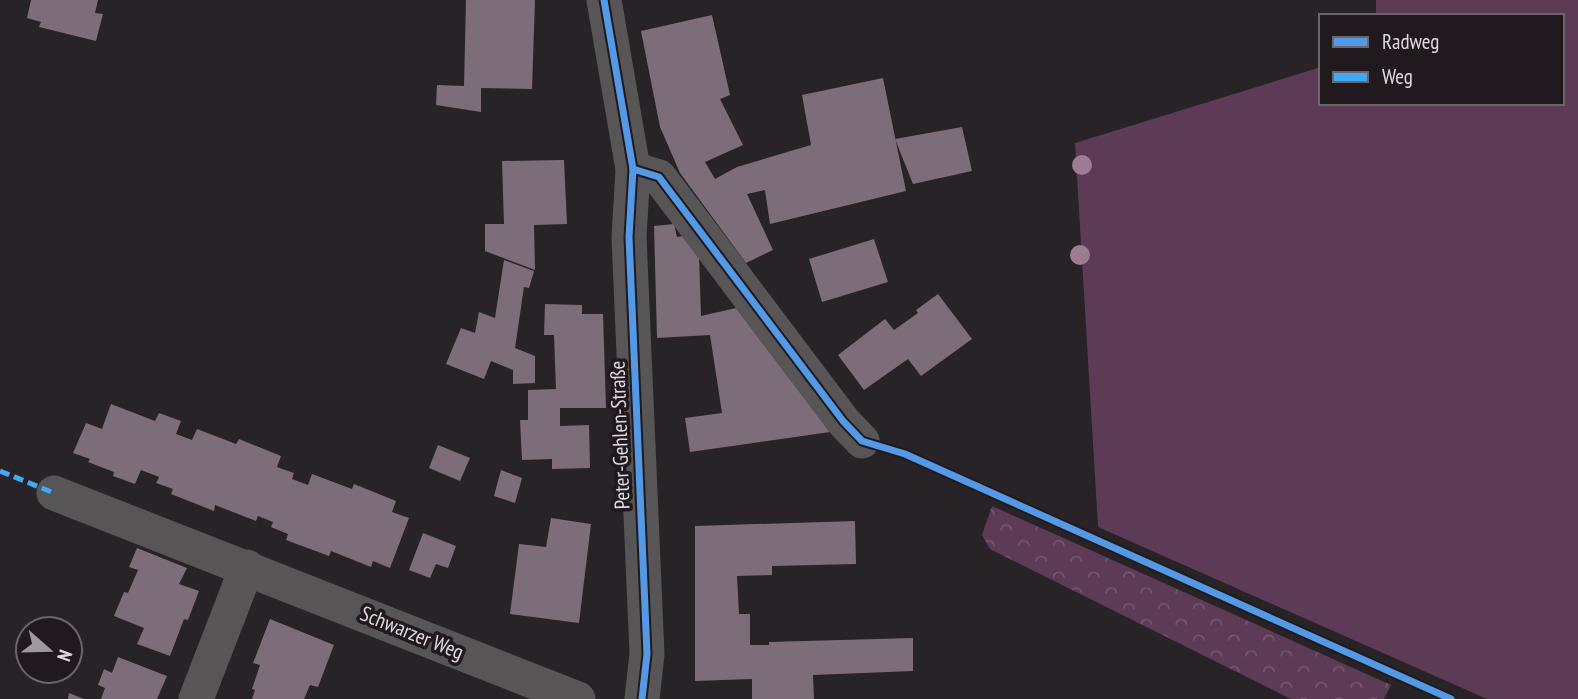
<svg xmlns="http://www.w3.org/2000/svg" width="1578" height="699" font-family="'PT Sans Narrow',sans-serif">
<defs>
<pattern id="forest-crowns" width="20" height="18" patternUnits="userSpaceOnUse" patternTransform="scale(1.75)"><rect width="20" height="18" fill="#5d3a56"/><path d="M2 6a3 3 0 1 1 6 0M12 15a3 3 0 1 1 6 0" fill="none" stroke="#74566e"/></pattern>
</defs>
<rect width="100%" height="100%" fill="#282326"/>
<!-- grass -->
<polygon fill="#5d3a56" points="1376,0 1578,0 1578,699 1487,699 1098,527 1075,143 1321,67 1321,103 1562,103 1562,16 1376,16"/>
<!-- forest -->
<polygon fill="url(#forest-crowns)" points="992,506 1391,685 1384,699 1291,699 990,549 982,535"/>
<!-- building -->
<g fill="#7d6d78">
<polygon points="31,0 98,0 95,13 103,14 96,41 39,27 41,22 27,18"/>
<polygon points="466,0 535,0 532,89 481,88 481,112 436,105 437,85 464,86"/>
<polygon points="712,15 730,95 720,99 743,145 705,162 715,179 737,167 811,145 802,95 883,78 906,191 770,224 765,190 747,194 773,250 746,263 680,173 660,127 641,31"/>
<polygon points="962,127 972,171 913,184 895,139"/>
<polygon points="564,160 567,224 534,225 535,270 485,251 485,224 504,224 502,161"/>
<polygon points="674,224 677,237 683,236 699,256 701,316 736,308 830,432 690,452 685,418 722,413 710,335 657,338 654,226"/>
<polygon points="874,239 888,282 822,302 809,259"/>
<polygon points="504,260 534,271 529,288 524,287 515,348 535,356 535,383 513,384 513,370 491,361 484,379 446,364 461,328 475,333 479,312 495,318"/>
<polygon points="938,294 972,339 921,376 908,359 864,390 838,355 885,319 894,330 918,313 916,310"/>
<polygon points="545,304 582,305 582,314 603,314 606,408 560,408 560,426 589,425 590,468 552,469 552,459 522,460 520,420 528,420 528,390 556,389 554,335 544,335"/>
<polygon points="111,404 155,421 159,413 181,421 176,434 192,440 197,429 236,444 239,439 281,456 277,467 294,473 292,479 308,485 312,474 352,489 354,484 396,501 392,512 409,518 390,568 373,561 371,567 331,551 329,556 286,540 288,534 271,527 273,522 258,516 256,521 215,505 214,511 171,494 173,489 156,483 159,477 141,470 135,484 113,476 114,472 88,462 90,459 73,453 86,423 102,429"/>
<polygon points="438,445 470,458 460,481 429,468"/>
<polygon points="501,470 522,478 515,503 494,496"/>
<polygon points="551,518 591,524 579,623 510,614 519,544 546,547"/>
<polygon points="855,521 856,564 772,566 772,575 737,576 739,614 750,614 750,645 769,645 769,642 913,638 913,671 813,675 814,699 752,699 752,679 695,681 695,526"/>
<polygon points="423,533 456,546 448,568 436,564 430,578 409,570"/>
<polygon points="137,548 187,568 179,584 199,591 188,620 184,619 170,656 137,644 144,628 114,616 124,592 128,593 138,570 129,567"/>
<polygon points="270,619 334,645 318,687 310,685 304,699 252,699 255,690 252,689 260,665 253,663"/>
<polygon points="118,657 167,676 157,699 101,699 105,688 98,685 104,669 112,673"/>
<polygon points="69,693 84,699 68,699"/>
</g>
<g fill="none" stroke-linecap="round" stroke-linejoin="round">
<!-- street -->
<g stroke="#585557" stroke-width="35">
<polyline points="604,0 633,169 629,237 647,654 642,699"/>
<polyline points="633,169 659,177 843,421 862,441"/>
<polyline points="54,493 578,699"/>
<polyline points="196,699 247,567"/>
</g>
<!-- quiet -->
<polyline stroke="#3fa9f5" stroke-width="5" stroke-dasharray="10 5" stroke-linecap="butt" points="0,471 54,493"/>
<defs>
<g id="cycleway">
<polyline points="604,0 633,169 629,237 647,654 642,699"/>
<polyline points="633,169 659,177 843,421 862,441 905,454 1451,699"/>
</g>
</defs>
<!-- cycleway casing -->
<use href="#cycleway" stroke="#20191e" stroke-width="11"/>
<!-- cycleway -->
<use href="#cycleway" stroke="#5399e6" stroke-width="7"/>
</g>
<!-- trees -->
<g fill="#9c7b93">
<circle cx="1082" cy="165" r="10"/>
<circle cx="1080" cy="255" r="10"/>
</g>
<g text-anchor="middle" stroke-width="7" stroke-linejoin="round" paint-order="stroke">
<!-- street labels -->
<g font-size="21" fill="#dfdade" stroke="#20191e">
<text transform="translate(620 435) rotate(-92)" y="7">Peter-Gehlen-Straße</text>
<text transform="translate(412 633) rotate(22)" y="7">Schwarzer Weg</text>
</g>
</g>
<!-- legend -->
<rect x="1319" y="14" width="245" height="91" fill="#20191e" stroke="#6c666b" stroke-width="2"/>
<rect x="1333" y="37" width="35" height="10" fill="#5399e6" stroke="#6c666b" stroke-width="2"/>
<text x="1382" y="49" font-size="21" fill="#dfdade">Radweg</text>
<rect x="1333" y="72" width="35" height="10" fill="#3fa9f5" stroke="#6c666b" stroke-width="2"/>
<text x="1382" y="84" font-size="21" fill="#dfdade">Weg</text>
<!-- north arrow -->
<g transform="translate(49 650) rotate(110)"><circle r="33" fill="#20191e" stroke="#6c666b" stroke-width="2"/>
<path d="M0-5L12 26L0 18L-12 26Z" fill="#9f9a9e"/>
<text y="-10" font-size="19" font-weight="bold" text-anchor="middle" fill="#dfdade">N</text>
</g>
</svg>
